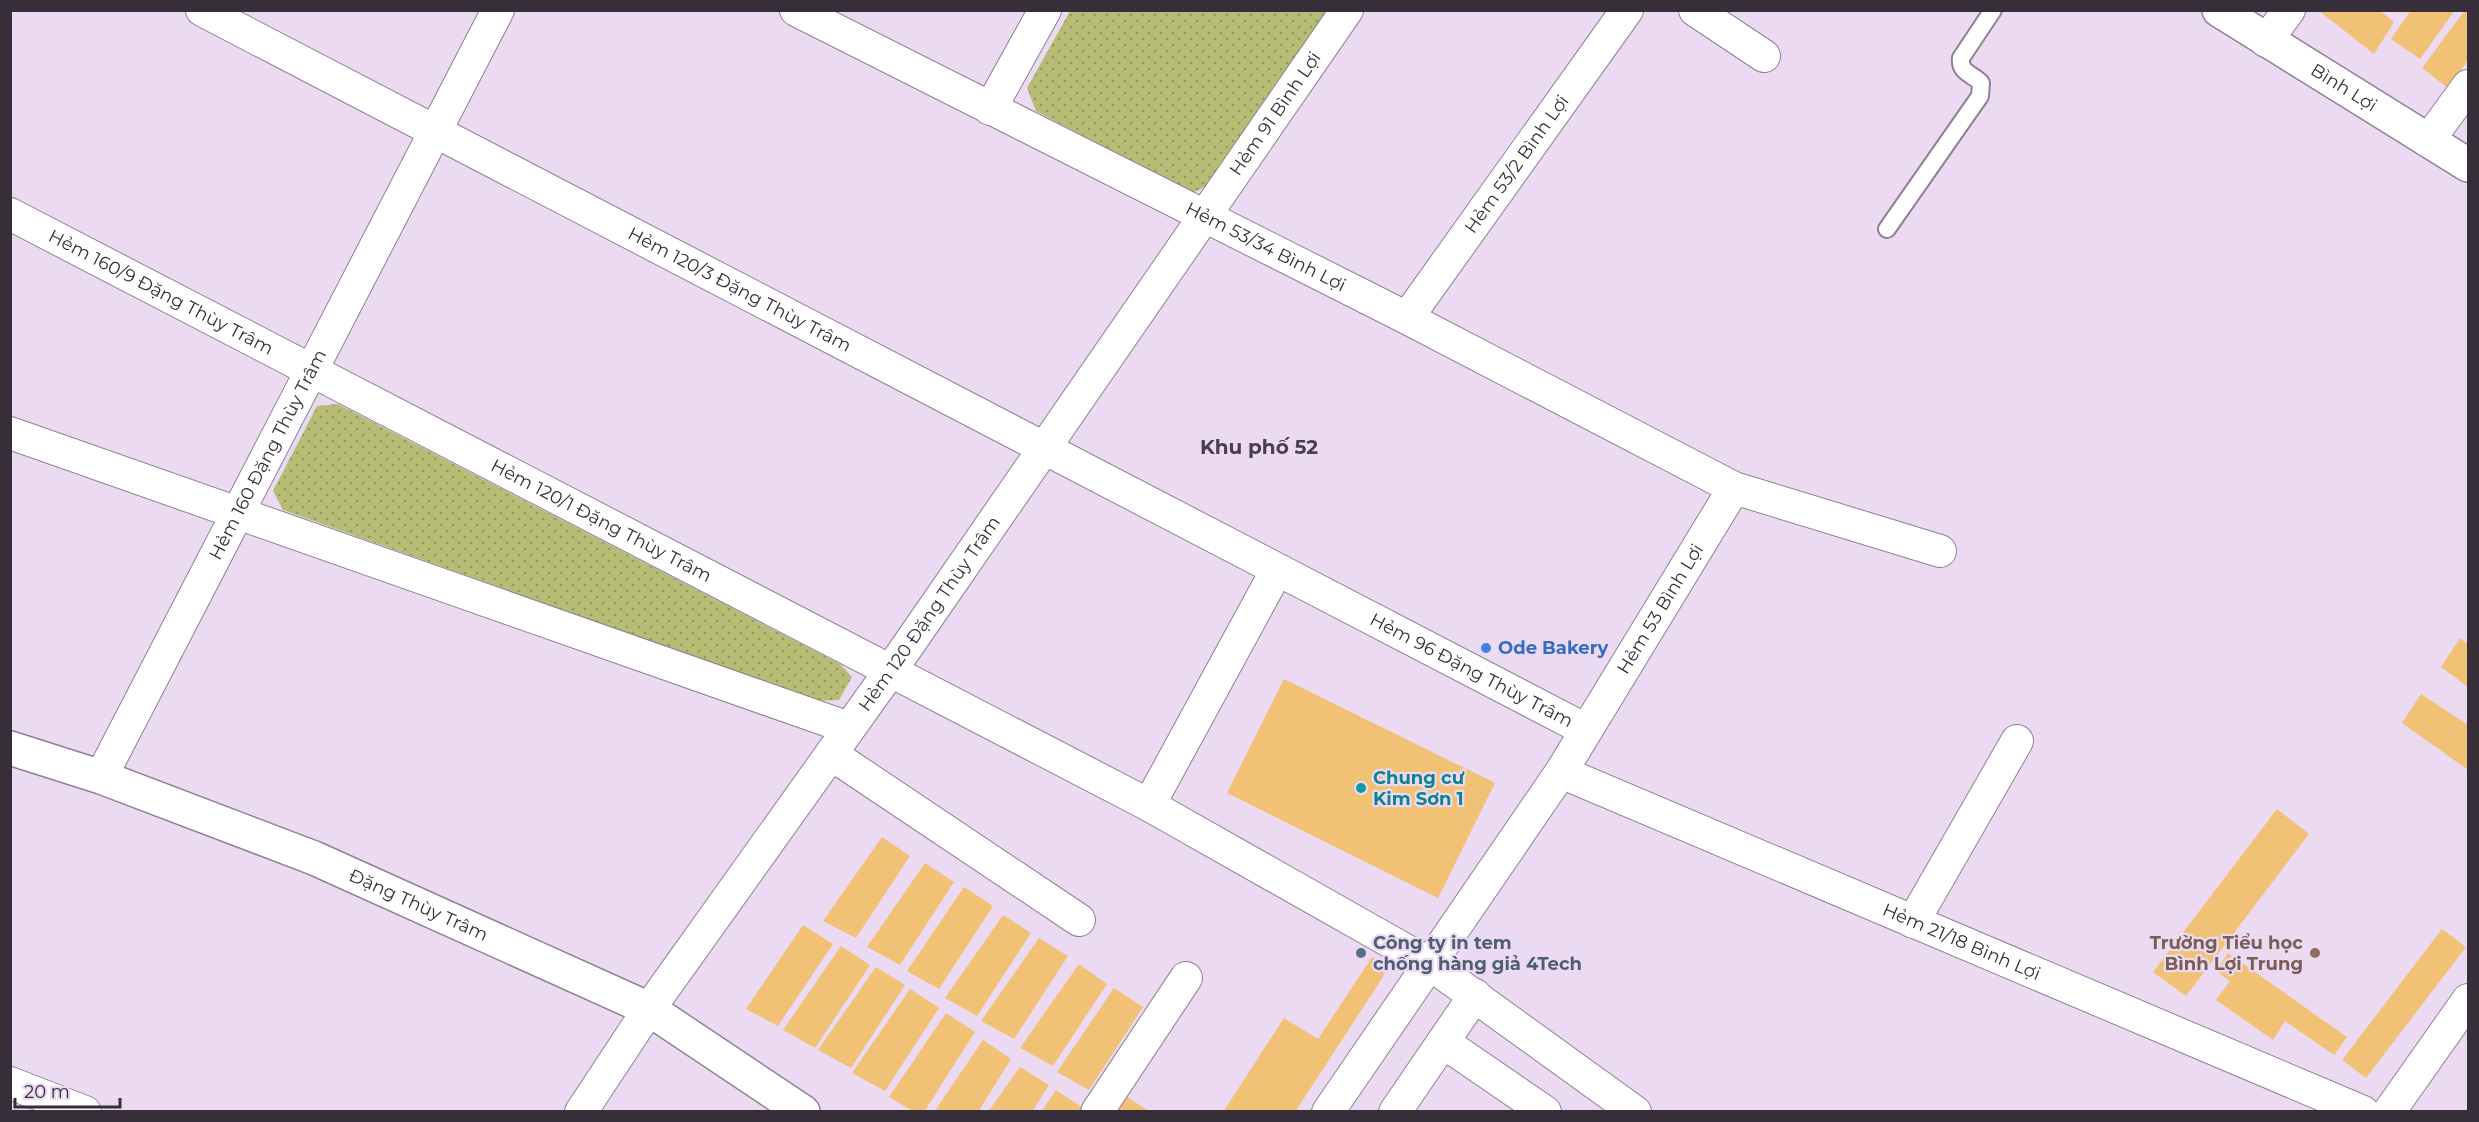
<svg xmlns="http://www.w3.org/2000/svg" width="2479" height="1122" font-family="Montserrat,sans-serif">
<defs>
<pattern id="park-dots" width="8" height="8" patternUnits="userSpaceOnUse" patternTransform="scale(1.5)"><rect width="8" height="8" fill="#b7bd75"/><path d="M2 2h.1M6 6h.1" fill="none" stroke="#969a61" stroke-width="1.8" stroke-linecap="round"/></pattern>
</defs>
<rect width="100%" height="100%" fill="#ebdaf2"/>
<!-- park -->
<g fill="url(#park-dots)">
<polygon points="1070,11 1329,11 1209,185 1192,193 1036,111 1027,88"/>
<polygon points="338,404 840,664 852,677 839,700 818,701 283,510 273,491 317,406"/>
</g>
<!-- building -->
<g fill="#f1c275">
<polygon points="2318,10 2379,10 2394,22 2374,54"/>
<polygon points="2411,10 2455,10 2420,59 2391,39"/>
<polygon points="2465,10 2468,10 2468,60 2448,88 2422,68"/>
<polygon points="2460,638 2468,644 2468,687 2441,667"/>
<polygon points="1284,679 1495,783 1438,898 1227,793"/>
<polygon points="2421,694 2468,725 2468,770 2402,723"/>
<polygon points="2277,809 2309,834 2186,996 2153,972"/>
<polygon points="882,837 910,856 856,938 823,921"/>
<polygon points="925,863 954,882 900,965 867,947"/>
<polygon points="964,887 993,906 939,989 907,971"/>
<polygon points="1003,915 1031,933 977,1016 945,998"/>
<polygon points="803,925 833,944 778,1026 746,1009"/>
<polygon points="2442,929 2466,947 2366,1078 2342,1060"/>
<polygon points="1039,938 1068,956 1014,1039 981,1021"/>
<polygon points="841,946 870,965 815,1048 783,1030"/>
<polygon points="2228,953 2347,1037 2334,1055 2285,1021 2273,1040 2216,1000 2230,981 2216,971"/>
<polygon points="1372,957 1385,965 1383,977 1295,1112 1223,1112 1284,1018 1318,1039"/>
<polygon points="1079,964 1107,984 1053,1066 1020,1048"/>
<polygon points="876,967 905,985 851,1068 818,1050"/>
<polygon points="1114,988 1143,1007 1089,1090 1057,1072"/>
<polygon points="910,989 939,1008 885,1091 852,1073"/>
<polygon points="946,1013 975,1032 924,1112 915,1112 889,1097"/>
<polygon points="983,1040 1011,1059 978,1112 934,1112"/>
<polygon points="1020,1067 1049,1085 1032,1112 988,1112"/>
<polygon points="1056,1090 1085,1109 1083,1112 1041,1112"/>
<polygon points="1126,1096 1150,1112 1116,1112"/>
</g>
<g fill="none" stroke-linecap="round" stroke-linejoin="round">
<defs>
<path id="service" d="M1887,229L1980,96L1981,83C1973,74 1959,73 1961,58L1993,10"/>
<g id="minor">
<path id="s1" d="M202,10L1586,730"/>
<path id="s2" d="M796,10L1407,318L1734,488L1940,551"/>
<polyline points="1695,10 1764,56"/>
<polyline points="2266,41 2289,10"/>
<polyline points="990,109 1045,10"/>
<polyline points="2428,141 2468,86"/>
<path id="s3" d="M10,214L1149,805L1430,964L1635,1112"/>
<path id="s4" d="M1407,318L1627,10"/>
<polyline points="10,433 849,728"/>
<polyline points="831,754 1079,920"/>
<path id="s5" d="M1561,772L2363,1112"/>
<path id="s6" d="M101,777L498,10"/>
<polyline points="1149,805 1277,570"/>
<polyline points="1913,922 2017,741"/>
<polyline points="1443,1042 1545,1112"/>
<polyline points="10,1083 85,1112"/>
<path id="s7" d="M581,1112L649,1009L891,670L1347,10"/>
<polyline points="1097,1112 1186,978"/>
<path id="s8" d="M1328,1112L1561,772L1734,488"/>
<polyline points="1395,1112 1475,995"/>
<polyline points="2389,1112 2468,1000"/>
</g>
<g id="tertiary">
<path id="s9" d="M2219,10L2468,165"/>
</g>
<g id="secondary">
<path id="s10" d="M10,748L101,777L314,858L649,1009L803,1112"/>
</g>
</defs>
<!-- service casing -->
<use href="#service" stroke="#8f8096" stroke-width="20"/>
<!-- minor casing -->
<use href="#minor" stroke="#8f8096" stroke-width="34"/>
<!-- tertiary casing -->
<use href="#tertiary" stroke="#8f8096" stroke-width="36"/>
<!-- secondary casing -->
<use href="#secondary" stroke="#8f8096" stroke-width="36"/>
<!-- service -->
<use href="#service" stroke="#fff" stroke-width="16"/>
<!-- minor -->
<use href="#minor" stroke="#fff" stroke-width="32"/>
<!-- tertiary -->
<use href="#tertiary" stroke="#fff" stroke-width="33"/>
<!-- secondary -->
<use href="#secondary" stroke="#fff" stroke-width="33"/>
</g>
<!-- markers -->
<circle fill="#3f7fe0" stroke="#ebdaf2" stroke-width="2" cx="1486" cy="648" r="6"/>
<circle fill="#0f9aa8" stroke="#ebdaf2" stroke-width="2" cx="1361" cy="788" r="6"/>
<circle fill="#5c6f8a" stroke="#ebdaf2" stroke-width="2" cx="1361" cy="953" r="6"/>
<circle fill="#8d6e63" stroke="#ebdaf2" stroke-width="2" cx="2315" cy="953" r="6"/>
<g text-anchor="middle" stroke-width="4.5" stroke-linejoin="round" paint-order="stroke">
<!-- street labels -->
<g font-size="18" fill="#362f39" stroke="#ebdaf2">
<text dy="6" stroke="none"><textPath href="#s9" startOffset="147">Bình Lợi</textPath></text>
<text dy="6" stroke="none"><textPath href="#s7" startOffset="1216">Hẻm 91 Bình Lợi</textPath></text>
<text dy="6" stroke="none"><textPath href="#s4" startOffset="189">Hẻm 53/2 Bình Lợi</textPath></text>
<text dy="6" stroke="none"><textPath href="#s2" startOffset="526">Hẻm 53/34 Bình Lợi</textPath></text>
<text dy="6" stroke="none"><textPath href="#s1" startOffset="606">Hẻm 120/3 Đặng Thùy Trâm</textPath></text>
<text dy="6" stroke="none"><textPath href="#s3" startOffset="170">Hẻm 160/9 Đặng Thùy Trâm</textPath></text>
<text dy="6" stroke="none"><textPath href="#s6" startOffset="363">Hẻm 160 Đặng Thùy Trâm</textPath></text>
<text dy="6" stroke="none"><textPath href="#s3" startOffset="666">Hẻm 120/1 Đặng Thùy Trâm</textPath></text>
<text dy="6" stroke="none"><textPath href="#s8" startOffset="603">Hẻm 53 Bình Lợi</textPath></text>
<text dy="6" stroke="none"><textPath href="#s7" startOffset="608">Hẻm 120 Đặng Thùy Trâm</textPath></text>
<text dy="6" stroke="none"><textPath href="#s1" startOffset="1431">Hẻm 96 Đặng Thùy Trâm</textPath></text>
<text dy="6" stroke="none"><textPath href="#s10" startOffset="438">Đặng Thùy Trâm</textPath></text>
<text dy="6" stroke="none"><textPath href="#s5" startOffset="435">Hẻm 21/18 Bình Lợi</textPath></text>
</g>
<!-- shop labels -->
<g font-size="18" font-weight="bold" fill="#366cbe" stroke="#ebdaf2" text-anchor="start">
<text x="1498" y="654">Ode Bakery</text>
</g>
<!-- culture labels -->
<g font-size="18" font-weight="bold" fill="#0d838f" stroke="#ebdaf2" text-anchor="start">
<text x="1373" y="784">Chung cư<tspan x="1373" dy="21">Kim Sơn 1</tspan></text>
</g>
<!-- service labels -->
<g font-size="18" font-weight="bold" fill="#4e5e75" stroke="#ebdaf2" text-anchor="start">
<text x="1373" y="949">Công ty in tem<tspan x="1373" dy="21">chống hàng giả 4Tech</tspan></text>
</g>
<!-- education labels -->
<g font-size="18" font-weight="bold" fill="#785e54" stroke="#ebdaf2" text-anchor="end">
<text x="2303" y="949">Trường Tiểu học<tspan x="2303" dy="21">Bình Lợi Trung</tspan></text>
</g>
<!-- neighbourhood labels -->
<g font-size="20" font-weight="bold" fill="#4b3e51" stroke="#ebdaf2">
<text x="1259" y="454">Khu phố 52</text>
</g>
</g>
<!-- border -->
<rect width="2479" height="1122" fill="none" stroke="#362f39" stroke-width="24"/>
<!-- scale -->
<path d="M15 1098v9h105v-9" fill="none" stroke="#362f39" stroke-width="3"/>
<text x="24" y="1098" font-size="18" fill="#362f39" stroke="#ebdaf2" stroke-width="4.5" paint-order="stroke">20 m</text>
</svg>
